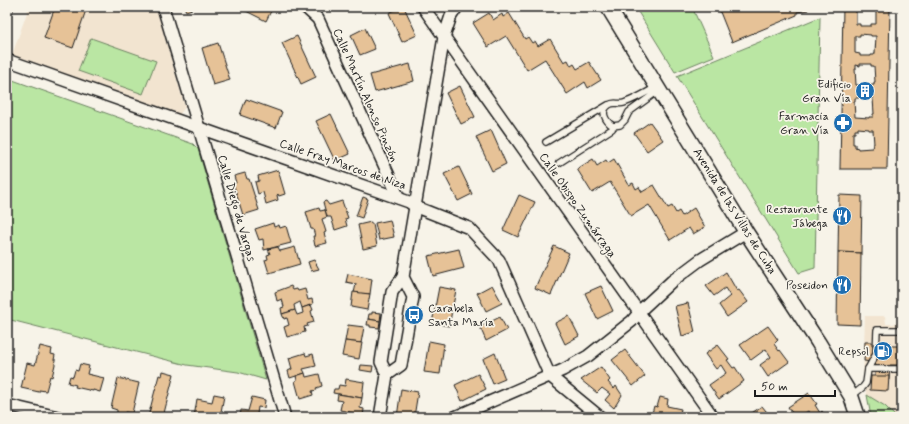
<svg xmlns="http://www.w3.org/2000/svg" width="909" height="424" font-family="Mynerve,sans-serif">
<rect width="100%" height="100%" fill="#f7f3e8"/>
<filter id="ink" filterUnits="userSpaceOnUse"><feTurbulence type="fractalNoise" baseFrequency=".025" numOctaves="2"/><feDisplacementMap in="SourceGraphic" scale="8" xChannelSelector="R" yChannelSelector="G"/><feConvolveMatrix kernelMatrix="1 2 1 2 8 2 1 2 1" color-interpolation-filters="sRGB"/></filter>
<g filter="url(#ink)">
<!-- built -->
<g fill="#f2e4d0">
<polygon points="29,7 156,7 185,107 180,114 12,55"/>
<polygon points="865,316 885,316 886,324 893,324 898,322 900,318 902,320 902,411 896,417 885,406 867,395 863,382"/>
</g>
<!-- green -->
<g fill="#bae6a3" stroke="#6b8160">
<polygon points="635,7 692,7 714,56 675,72"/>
<polygon points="820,17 815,268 799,273 677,76"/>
<polygon points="91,38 156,61 143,94 78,71"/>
<polygon points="7,78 193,144 198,149 266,380 238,372 187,365 7,319"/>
<polygon points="867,395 885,406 896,417 871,417"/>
</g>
<!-- building -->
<g fill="#e6c297" stroke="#1c1c1c" fill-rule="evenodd">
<polygon points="7,7 14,7 7,27"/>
<polygon points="55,7 87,7 73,48 44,38"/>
<polygon points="184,7 198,7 186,11"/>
<polygon points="246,7 273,7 266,21 244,10"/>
<polygon points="401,7 404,7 417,35 402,42 389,13"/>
<polygon points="718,7 807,7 808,10 797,12 797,15 732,42"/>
<path d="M843,7H857V9H856V24H860V26H871V24H876V10H875V7H890L887,169H840ZM860,34L871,35V36H876L875,53L874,55H871V56H860V54L855,53V36H860ZM860,64H871V66H874L875,82H874V85L859,86V85H856L855,69H856V65L860,66ZM859,96L870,97V98H873L874,114H873V117H869V118L855,117L854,101H855V98H859ZM858,128L869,129V130H873L874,144H873L872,148L858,149V148L855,147V144H853V133H855V130H858Z"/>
<polygon points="489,13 493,20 502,14 503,17 509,13 525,39 528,37 532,43 535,41 538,46 550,39 564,62 568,60 571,66 574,64 577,69 589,62 601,80 588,88 585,82 567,94 545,59 527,70 506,36 488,47 473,23"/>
<polygon points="365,28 375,49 360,55 351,35"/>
<polygon points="297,36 316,77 301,84 282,43"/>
<polygon points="218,43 230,80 213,85 202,48"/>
<polygon points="410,64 414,81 375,92 370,75"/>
<polygon points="460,86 475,117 461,124 446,93"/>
<polygon points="246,99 282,112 276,128 240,115"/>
<polygon points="331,114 350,154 335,161 316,121"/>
<polygon points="650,122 663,140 647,151 634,133"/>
<polygon points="491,130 506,164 492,171 476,137"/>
<polygon points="593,159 597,166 606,160 608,163 614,159 629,185 633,183 636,189 639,187 642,192 654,185 668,208 672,206 676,213 679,211 682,216 694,208 705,227 693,234 689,228 670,240 649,205 631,216 610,182 592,193 577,169"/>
<polygon points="459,167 472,194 458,201 444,174"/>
<polygon points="278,170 285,194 279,196 278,194 277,195 278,200 266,204 263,192 258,194 255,182 259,181 258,176"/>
<polygon points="245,173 247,179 249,179 259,210 243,215 233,183 236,183 234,176"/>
<polygon points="519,195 535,202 518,237 503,230"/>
<polygon points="839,195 862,196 861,253 838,252"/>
<polygon points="363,197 368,199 362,218 356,216"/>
<polygon points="326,201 329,205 342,201 348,218 345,219 347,226 335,230 331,217 327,217 323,202"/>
<polygon points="319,208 320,211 325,210 327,217 322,219 326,232 324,233 327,243 315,246 313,236 315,236 313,229 311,229 306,212"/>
<polygon points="390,220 394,237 379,240 375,223"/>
<polygon points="371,222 371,224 373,224 377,246 363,249 358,225"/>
<polygon points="273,223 274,227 279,225 280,228 286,226 291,243 264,250 263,239 259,240 255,229"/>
<polygon points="554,246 569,253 551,295 535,288"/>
<polygon points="278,247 280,251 295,247 300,264 269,273 265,260 268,259 267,255 270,254 268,249"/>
<polygon points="459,249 464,268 433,276 428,256"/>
<polygon points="838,252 861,253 860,325 837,324"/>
<polygon points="314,260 319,269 311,271 308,262"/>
<polygon points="726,272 737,291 739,290 748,302 727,317 719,305 730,296 725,288 714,296 706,286"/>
<polygon points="348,274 372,279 370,294 354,293 356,284 346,282"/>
<polygon points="492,285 502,303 486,311 477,293"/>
<polygon points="291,286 293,290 297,289 298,291 305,289 308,300 312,299 313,304 302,308 300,302 294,305 295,310 282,314 281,308 284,307 282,299 277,301 275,292"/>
<polygon points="601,286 613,311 597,319 585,293"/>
<polygon points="439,287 456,290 449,326 432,323"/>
<polygon points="353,292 370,294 367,310 351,307"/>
<polygon points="688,303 695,332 682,336 675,306"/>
<polygon points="311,305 313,310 311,311 314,322 307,324 308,326 304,327 305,332 287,337 284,327 289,325 287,318 284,319 282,314 295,310 297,315 303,313 302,308"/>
<polygon points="372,312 381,313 380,321 368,319 369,314 372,314"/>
<polygon points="569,316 579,336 565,344 555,323"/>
<polygon points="500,317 507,330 486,341 480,327"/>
<polygon points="368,319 380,321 379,328 370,327 370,325 367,325"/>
<polygon points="348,325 364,327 361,343 345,341"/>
<polygon points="768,326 778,340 774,344 779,351 780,350 789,362 768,377 760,365 771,357 766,349 751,360 740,345"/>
<polygon points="345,341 362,343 359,359 342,356"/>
<polygon points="429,341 444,344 440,374 424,372"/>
<polygon points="865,342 872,342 872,346 898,346 898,365 890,365 889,380 875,380 875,365 871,365 871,362 864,361"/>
<polygon points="718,345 729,359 727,360 733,368 735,367 744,381 719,399 709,385 726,373 721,365 716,369 705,354"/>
<polygon points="40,346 52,349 51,354 55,355 54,360 56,360 52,377 50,376 46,391 39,390 39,392 21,388 27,363 35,365"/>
<polygon points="625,350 645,376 633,386 612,360"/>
<polygon points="305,353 306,356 313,354 316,366 303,369 305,373 290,378 288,371 292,369 289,358"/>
<polygon points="495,353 505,379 493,384 483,359"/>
<polygon points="80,364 89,366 87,374 104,378 100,392 93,390 93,391 75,387 76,385 68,383 70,376 73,377 75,370 78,371"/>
<polygon points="361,365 373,366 372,372 360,370"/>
<polygon points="601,367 610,380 608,382 614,389 616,386 622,395 614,408 605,400 610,394 602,388 597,393 581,380"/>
<polygon points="163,371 174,374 163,417 148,417 159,375 162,376"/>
<polygon points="305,373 306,377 319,374 322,386 316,388 317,390 312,391 313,395 300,399 295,381 297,380 296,376"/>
<polygon points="478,374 486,389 462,401 455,385"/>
<polygon points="871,376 889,376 888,391 870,390"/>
<polygon points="118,378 139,383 132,413 125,412 124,415 117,413 117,410 111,408"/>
<polygon points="346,379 364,382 362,398 333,393 334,389 338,389 339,385 345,386"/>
<polygon points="401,389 418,392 414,417 397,417"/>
<polygon points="809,393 817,404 815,405 820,413 822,411 826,417 813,417 808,411 799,417 795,417 788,407"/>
<polygon points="214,394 224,396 220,417 194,417 197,399 212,402"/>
<polygon points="338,394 362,398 360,408 364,409 363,417 353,417 353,413 340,410 342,401 337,400"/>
<polygon points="252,397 265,400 264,408 258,407 257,414 267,417 240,417 241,410 248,411"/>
<polygon points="660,397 668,399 667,406 681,409 679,417 651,417 654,406 657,407"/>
<polygon points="762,406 770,416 769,417 746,417"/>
</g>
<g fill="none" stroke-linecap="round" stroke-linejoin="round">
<defs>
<g id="service">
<path d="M656,87C646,93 635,99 624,103C619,105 614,101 609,105C600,111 605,121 613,126L620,125L625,120L629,112L658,91"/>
<polyline points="546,142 608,105"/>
<polyline points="559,163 612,129"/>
<polyline points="868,369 902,369"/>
<polyline points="852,396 863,387 866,383 868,369 876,354 877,330 902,330"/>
</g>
<g id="minor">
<polyline points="163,7 285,417"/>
<polyline points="305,7 318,19 399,198"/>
<polyline points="423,7 713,417"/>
<polyline points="7,60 409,202 416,207 469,228 499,260 550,376 600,417"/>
<polyline points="387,375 381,362 392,292 403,277"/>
<polyline points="7,405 58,417"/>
<polyline points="380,417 387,375 401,365 413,297 403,277 444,37 451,16 457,7"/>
<polyline points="455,417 563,370 588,356 632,321 644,307 672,281 700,260 746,232"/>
</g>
<polyline id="tertiary" points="608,7 746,232 818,342 851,396 858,417"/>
</defs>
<!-- service casing -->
<use href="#service" stroke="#1c1c1c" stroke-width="8"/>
<!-- minor casing -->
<use href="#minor" stroke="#1c1c1c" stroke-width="14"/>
<!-- tertiary casing -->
<use href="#tertiary" stroke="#1c1c1c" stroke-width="17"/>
<!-- service -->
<use href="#service" stroke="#f7f3e8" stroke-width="5.5"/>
<!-- minor -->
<use href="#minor" stroke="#f7f3e8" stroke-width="11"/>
<!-- tertiary -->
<use href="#tertiary" stroke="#f7f3e8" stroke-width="14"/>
</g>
</g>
<!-- icons -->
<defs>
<symbol id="building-disc" viewBox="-11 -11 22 22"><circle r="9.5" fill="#1f6fb2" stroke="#f7f3e8"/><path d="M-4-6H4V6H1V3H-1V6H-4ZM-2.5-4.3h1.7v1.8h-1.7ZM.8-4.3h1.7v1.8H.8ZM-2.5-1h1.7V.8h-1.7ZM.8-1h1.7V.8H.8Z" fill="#fff"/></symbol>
<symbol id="pharmacy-disc" viewBox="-11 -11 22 22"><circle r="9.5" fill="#1f6fb2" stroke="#f7f3e8"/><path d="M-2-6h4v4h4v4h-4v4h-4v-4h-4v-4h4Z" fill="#fff"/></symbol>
<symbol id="restaurant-disc" viewBox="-11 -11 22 22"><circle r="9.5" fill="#1f6fb2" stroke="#f7f3e8"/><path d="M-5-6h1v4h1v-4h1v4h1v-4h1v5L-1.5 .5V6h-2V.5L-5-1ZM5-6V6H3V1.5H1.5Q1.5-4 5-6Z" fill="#fff"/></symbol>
<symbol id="bus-disc" viewBox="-11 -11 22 22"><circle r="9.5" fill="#1f6fb2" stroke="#f7f3e8"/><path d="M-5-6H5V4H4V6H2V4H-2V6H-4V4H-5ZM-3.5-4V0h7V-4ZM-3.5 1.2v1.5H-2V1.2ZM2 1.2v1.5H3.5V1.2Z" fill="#fff"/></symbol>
<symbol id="fuel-disc" viewBox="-11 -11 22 22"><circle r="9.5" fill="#1f6fb2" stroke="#f7f3e8"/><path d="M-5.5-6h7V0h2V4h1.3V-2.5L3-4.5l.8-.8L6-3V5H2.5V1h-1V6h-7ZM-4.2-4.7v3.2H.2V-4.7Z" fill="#fff"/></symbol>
</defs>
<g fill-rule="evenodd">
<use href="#building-disc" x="854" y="80" width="22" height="22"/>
<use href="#pharmacy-disc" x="832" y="112" width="22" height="22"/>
<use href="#restaurant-disc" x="831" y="205" width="22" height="22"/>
<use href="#restaurant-disc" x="831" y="274" width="22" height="22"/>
<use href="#bus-disc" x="403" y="304" width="22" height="22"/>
<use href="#fuel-disc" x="872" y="340" width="22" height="22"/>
</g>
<g text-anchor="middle" stroke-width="3.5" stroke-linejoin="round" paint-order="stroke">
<!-- poi labels -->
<g font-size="12" fill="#1c1c1c" stroke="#f7f3e8" text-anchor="end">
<text x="851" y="88">Edificio<tspan x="851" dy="14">Gran Vía</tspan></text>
<text x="829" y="120">Farmacia<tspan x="829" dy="14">Gran Vía</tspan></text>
<text x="828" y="213">Restaurante<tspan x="828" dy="14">Jábega</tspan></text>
<text x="828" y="289">Poseidon</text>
<text x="428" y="312" text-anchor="start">Carabela<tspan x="428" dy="14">Santa María</tspan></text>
<text x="869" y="355">Repsol</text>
</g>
<!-- street labels -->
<g font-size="12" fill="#1c1c1c" stroke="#f7f3e8">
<text transform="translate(366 95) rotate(66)" y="4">Calle Martín Alonso Pinzón</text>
<text transform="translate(343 164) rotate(19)" y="4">Calle Fray Marcos de Niza</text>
<text transform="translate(578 205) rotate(55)" y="4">Calle Obispo Zumárraga</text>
<text transform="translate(237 208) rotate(74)" y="4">Calle Diego de Vargas</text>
<text transform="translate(735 211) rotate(58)" y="4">Avenida de las Villas de Cuba</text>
</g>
</g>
<!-- margin -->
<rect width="909" height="424" fill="none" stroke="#f7f3e8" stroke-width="24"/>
<rect x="12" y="12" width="885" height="400" fill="none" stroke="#1c1c1c" stroke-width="1.5" filter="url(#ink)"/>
<!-- scale -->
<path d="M755 390v6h80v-6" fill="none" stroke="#1c1c1c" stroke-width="2"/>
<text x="761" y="390" font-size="12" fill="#1c1c1c" stroke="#f7f3e8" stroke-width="3" paint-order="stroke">50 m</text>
</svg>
